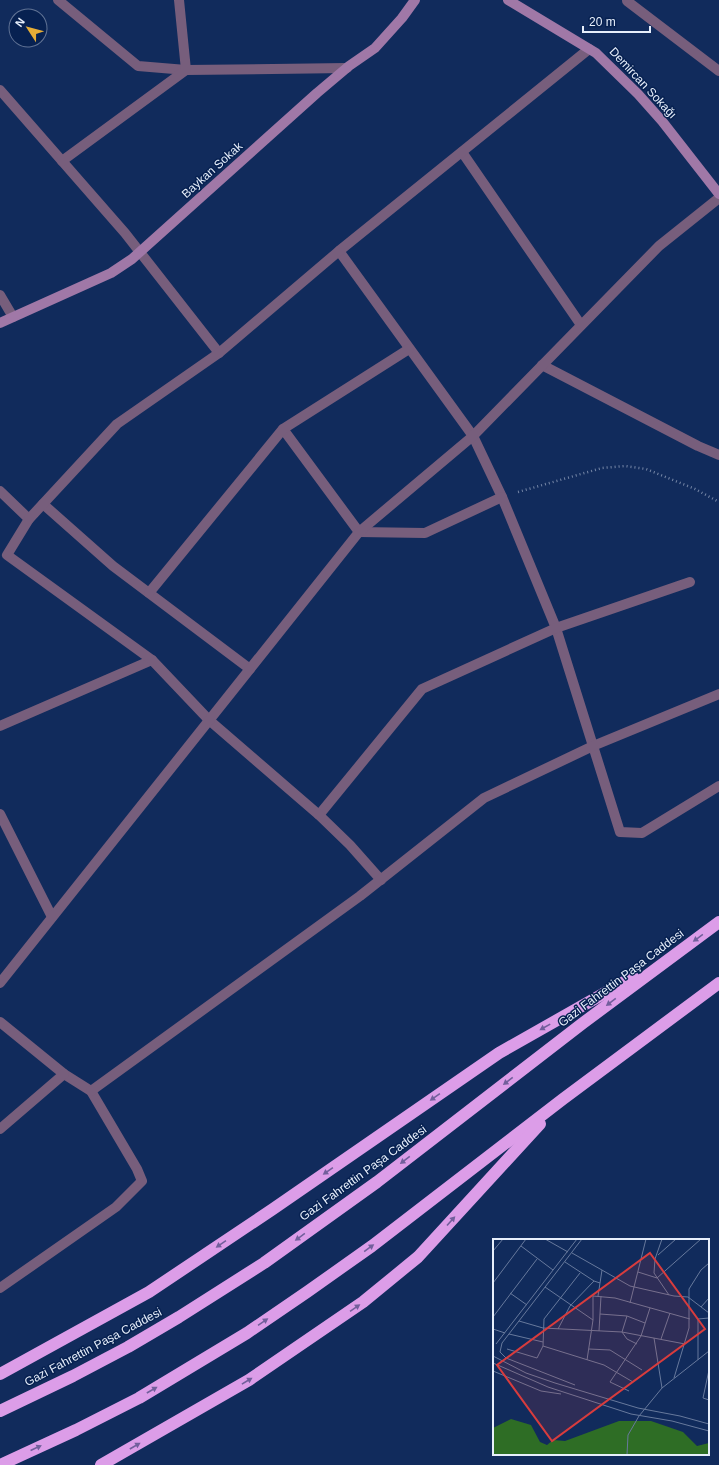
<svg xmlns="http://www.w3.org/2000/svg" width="719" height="1465" font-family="Helvetica,sans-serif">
<rect width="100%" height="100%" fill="#112b5c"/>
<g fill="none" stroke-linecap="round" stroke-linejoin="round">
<!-- path -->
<polyline stroke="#7687a7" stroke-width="2.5" stroke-dasharray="1 3" stroke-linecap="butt" points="518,492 602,468 625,466 646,469 695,489 719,502"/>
<!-- lane -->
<polyline stroke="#775e7c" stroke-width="10" points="0,295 13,317"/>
<!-- street -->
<g stroke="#775e7c" stroke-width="10">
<polyline points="58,0 138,66 186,70 347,68"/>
<polyline points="627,0 627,1 719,71"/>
<polyline points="0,90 125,233 219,353"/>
<polyline points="462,152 581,325"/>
<polyline points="62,161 186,70 179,0"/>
<polyline points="339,251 473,436 502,497 556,628 620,832 642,833 719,786"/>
<polyline points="542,365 698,446 719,455"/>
<polyline points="283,429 359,532 425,533 502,497"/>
<polyline points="0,491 29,519"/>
<polyline points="43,504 113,566 250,669"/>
<polyline points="149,593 283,429 409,349"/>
<polyline points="0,726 152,660"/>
<polyline points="0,814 52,917"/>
<polyline points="319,815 422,689 556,628 690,582"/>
<polyline points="381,880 350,845 319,815 209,720 152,660 7,555 29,519 117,424 219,353 339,251 589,49"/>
<polyline points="0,983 359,532 473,436 659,246 719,198"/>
<polyline points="0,1022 64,1074 91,1091 137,1169 142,1181 116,1207 0,1288"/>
<polyline points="91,1091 360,896 484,798 593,746 719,694"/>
<polyline points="0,1129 64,1074"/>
</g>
<!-- secondary -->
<g stroke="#a078a7" stroke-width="10">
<polyline points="508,0 596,53 638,94 662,121 719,194"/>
<polyline points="0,323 111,273 132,259 317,93 349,66 375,48 402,18 415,0"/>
</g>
<!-- highway -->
<g stroke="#dc9de8" stroke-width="12">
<polyline points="0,1374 149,1292 273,1209 499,1053 633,977"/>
<polyline points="0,1411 73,1376 128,1347 179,1317 264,1263 377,1182 583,1023 719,922"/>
<polyline points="0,1465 76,1430 139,1398 247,1333 307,1292 372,1246 563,1099 719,983"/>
<polyline points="101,1465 249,1380 363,1302 418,1257 540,1124"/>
</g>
</g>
<!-- one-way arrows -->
<defs><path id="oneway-solid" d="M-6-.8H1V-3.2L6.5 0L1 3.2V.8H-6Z"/></defs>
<g fill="#725f9c">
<use href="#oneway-solid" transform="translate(698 938) rotate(144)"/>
<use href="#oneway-solid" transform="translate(611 1002) rotate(143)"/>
<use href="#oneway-solid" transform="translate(545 1027) rotate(151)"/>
<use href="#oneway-solid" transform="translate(508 1081) rotate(142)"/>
<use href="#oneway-solid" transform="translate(435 1097) rotate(145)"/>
<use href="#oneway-solid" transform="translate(405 1160) rotate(143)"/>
<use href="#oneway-solid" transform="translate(328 1171) rotate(145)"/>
<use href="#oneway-solid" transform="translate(451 1221) rotate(-48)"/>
<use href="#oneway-solid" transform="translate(300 1237) rotate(144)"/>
<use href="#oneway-solid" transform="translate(221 1244) rotate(146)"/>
<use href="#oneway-solid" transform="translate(369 1248) rotate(-36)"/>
<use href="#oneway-solid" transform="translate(355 1308) rotate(-34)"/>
<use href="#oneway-solid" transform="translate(263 1322) rotate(-34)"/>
<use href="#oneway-solid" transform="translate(247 1381) rotate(-31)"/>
<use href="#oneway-solid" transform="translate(152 1390) rotate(-30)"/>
<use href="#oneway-solid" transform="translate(135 1446) rotate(-30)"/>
<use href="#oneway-solid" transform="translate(36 1448) rotate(-25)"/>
</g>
<g text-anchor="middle" stroke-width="3" stroke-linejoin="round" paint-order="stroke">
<!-- street labels -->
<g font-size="12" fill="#e7effb" stroke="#072151">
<text transform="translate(643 83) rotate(47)" y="4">Demircan Sokağı</text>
<text transform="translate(212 170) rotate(-42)" y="4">Baykan Sokak</text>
<text transform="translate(621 978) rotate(-37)" y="4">Gazi Fahrettin Paşa Caddesi</text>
<text transform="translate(363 1173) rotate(-36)" y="4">Gazi Fahrettin Paşa Caddesi</text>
<text transform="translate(93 1347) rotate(-28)" y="4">Gazi Fahrettin Paşa Caddesi</text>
</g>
</g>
<!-- overview -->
<g transform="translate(493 1239)">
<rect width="216" height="216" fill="#112b5c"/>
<path d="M18,180L38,186L47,203L54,206L60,201L72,202L126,182H158L190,193L204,207L216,204V216H0V189Z" fill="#2e6d25"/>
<path fill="none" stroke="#67799c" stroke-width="1" d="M52,0L75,13M169,0L162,20L161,34L176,56M28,7L60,31M0,12L10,0M79,14L137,47L181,57L195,58L216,74M165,16L183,0M72,23L101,42L107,44M145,33L164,39L208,0M0,44L33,0M52,48L100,81M17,54L34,66M105,57L109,31M137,64L153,0M208,68L216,59M107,75L134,77L152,84M134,77L129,93L134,100L144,105M0,78L44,20M26,82L50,89L129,93L192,105M0,90L12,94M65,90L77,67L101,42M106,92L108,57M16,95L50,103M161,99L169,149M168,100L177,74M9,104L89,0M9,104L7,113L13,119L82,146M3,105L84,0M50,107L111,126L140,143M14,110L44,119L50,107L51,80L87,34M96,110L117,111L149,131M0,117L33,134L62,144L145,169L187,177L216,185M94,121L100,81V57L122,59L197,80M205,121V80L216,79M0,124L55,148L138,175L179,182L216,192M216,131L210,159L216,161M0,132L48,152L68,155M181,139L196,89V50L208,31L216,24M136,152L117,143L148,97L157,69M134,216L135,196L146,177L169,149L216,112"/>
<path fill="#d83c3d" fill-opacity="0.15" stroke="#d83c3d" stroke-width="2" d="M157,14L212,90L59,202L4,126Z"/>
<rect width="216" height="216" fill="none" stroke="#e7effb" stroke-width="2"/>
</g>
<!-- north arrow -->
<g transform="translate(28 28) rotate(306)"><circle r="19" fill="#072151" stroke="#617395"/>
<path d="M0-3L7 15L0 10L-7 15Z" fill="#e6ad36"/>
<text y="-6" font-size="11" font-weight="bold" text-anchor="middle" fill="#e7effb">N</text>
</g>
<!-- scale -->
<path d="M583 26v6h67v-6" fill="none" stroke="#e7effb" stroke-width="2"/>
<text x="589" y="26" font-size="12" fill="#e7effb" stroke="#072151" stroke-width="3" paint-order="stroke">20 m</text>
</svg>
